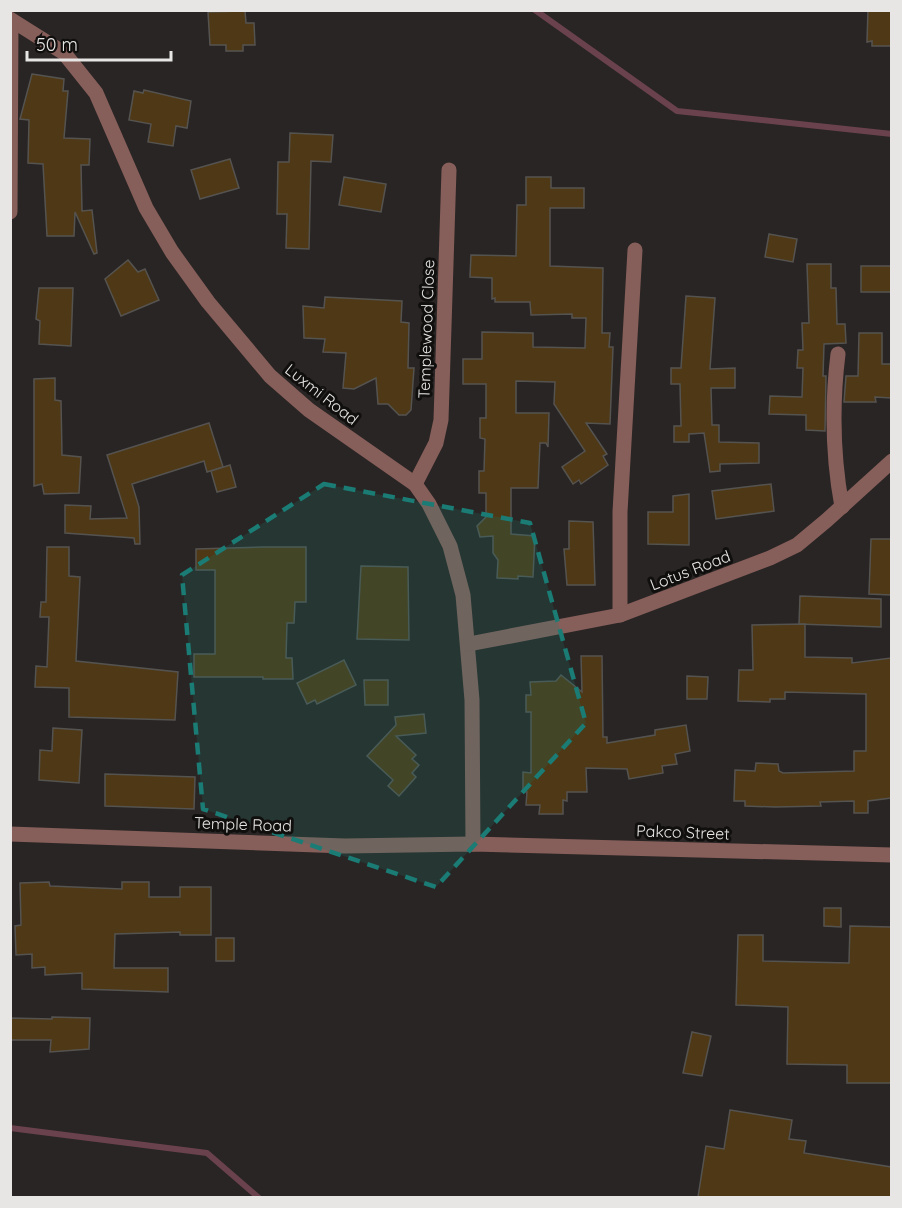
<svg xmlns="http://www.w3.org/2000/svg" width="902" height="1208" font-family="Quicksand,sans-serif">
<rect width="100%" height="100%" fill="#292524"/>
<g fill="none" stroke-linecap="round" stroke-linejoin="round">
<!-- stream -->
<g stroke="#6a424e" stroke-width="6">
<polyline points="535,10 677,111 892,134"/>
<polyline points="10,1128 207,1153 259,1198"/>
</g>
</g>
<!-- building -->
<g fill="#4e3815" stroke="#555350" stroke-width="1.5">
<polygon points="868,10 891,10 891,46 872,46 872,41 867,42"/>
<polygon points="245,11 246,23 254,23 255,45 243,45 243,51 226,51 226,45 210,45 208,12"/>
<polygon points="32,74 64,79 63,91 68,91 64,138 90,139 89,165 81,165 82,211 92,210 97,253 94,254 75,212 74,236 47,236 43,164 28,163 29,120 20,119"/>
<polygon points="144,90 191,101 187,128 176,126 173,146 148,142 151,124 129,120 134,91 143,93"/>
<polygon points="290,133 333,135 331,162 311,161 309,249 286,248 287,214 277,214 278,162 289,162"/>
<polygon points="230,159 239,188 200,199 191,170"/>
<polygon points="344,177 386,184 381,212 339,205"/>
<polygon points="526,177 551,177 551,188 584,188 584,208 550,208 550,266 603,268 602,333 610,333 609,347 613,347 610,424 586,423 607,454 603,456 608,465 581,484 579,480 573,484 562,467 585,451 554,404 555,382 516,381 516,413 549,413 548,447 546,443 540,443 538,488 511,488 511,534 535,536 533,577 518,576 518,579 497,578 498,560 493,553 493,536 480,537 477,526 486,517 486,493 479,493 479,471 484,471 485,439 480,438 480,418 486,418 486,384 463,384 463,359 482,359 482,332 533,333 533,347 585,348 586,318 572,318 572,314 531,315 530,302 495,302 495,298 492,299 492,278 470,277 471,255 516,256 517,205 526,205"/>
<polygon points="769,234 797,239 793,262 765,257"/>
<polygon points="128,260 138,272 145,269 159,300 121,316 105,279"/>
<polygon points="807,264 831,264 831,288 836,288 837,324 845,324 846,343 824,344 823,376 826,376 825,431 806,430 806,415 769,414 770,396 802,397 803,368 797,368 798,350 803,350 802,323 809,323"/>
<rect x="861" y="266" width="30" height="26"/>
<polygon points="39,288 73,288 71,346 39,344 40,321 36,319"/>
<polygon points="686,296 715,298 710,369 735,368 735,388 711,388 712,425 719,425 719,442 759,443 759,463 720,464 720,471 710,472 704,433 689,434 689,442 674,442 674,426 681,426 680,384 671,384 671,368 681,368"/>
<polygon points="325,297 402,301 401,322 409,323 408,368 414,368 411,410 406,415 399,415 388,404 378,404 376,378 354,389 343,388 346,353 323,352 325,339 304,338 303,306 324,308"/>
<polygon points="859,333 882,333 882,364 891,364 891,398 875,397 876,402 844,402 846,376 858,376"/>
<polygon points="55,378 55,400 61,401 62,455 81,457 79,493 44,494 42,484 34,486 34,379"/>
<polygon points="209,423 223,467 207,472 204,461 132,484 139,507 140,544 135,544 134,538 65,533 65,505 91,506 90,519 127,518 107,455"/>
<polygon points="230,465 236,487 217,492 211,471"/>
<polygon points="771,484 774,511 716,519 712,491"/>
<polygon points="689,494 689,545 648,544 648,512 673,512 673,496"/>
<polygon points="569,521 593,522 595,585 567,585 564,549 569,549"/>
<polygon points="871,539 891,539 891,595 869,594"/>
<polygon points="47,547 69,547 69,576 80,577 76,661 178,672 175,720 69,717 69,688 35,687 36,666 47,667 49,617 40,617 41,602 46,602"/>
<polygon points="262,547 306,547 306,602 295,602 294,623 287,623 286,658 292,658 293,679 263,679 263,677 194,677 194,654 215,654 215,570 196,570 196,549"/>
<polygon points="361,566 408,567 409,640 357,639"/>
<polygon points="800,596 881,599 881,627 799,624"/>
<polygon points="805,624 805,657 852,658 852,663 891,658 891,798 868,801 868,813 854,813 854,801 820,802 821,806 775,807 745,806 745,801 734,801 735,770 755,771 756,763 778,764 779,771 783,773 854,771 854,751 866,751 866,694 785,692 785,699 770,699 770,702 738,701 739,670 753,670 752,625"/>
<polygon points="581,656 602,656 603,737 607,737 607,743 655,735 655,730 686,725 690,751 675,754 677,764 662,766 663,773 629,779 627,769 586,768 587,792 567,792 567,801 563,800 563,814 539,814 540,805 526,805 527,792 523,792 523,772 531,773 531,712 526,712 526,695 531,695 530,682 556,681 561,675 582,692"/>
<polygon points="344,660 356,685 317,704 315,700 307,704 297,683"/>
<polygon points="687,676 708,677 707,699 687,699"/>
<polygon points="364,680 388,680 388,705 365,705"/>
<polygon points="424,714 426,733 396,736 416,755 412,759 419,765 412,773 416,777 399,796 388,786 393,780 367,756 396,725 395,717"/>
<polygon points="53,728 82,730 79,783 39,780 40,750 52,751"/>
<polygon points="105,774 195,777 194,809 105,806"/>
<polygon points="49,882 50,886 122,889 122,882 149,882 149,897 180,897 180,887 211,887 211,935 180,935 180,932 115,934 114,968 168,968 168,992 82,989 82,973 45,975 45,967 32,968 32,954 16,955 15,926 21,925 20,883"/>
<polygon points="824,908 841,908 841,927 824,926"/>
<polygon points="850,926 891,927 891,1083 847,1083 847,1065 787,1064 788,1007 736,1005 738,935 763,935 763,961 849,963"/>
<rect x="216" y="938" width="18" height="23"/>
<polygon points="52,1017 90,1018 89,1049 50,1052 51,1040 10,1040 10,1018 52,1019"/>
<polygon points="692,1032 711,1036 702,1076 683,1073"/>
<polygon points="730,1110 792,1120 789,1139 806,1141 804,1153 891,1167 891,1197 698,1197 706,1146 724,1149"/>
</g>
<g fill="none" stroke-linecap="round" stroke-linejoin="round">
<!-- street -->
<g stroke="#865e5a" stroke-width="15">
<polyline points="10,19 64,53 96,93 146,208 172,252 208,302 270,376 309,410 415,484 429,504 450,546 463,595 472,700 473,844"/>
<polyline points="10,212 11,20"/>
<path d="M838,354C832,403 833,458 842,507"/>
<polyline points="415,484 436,443 441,420 449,170"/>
<polyline points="620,615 620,512 635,250"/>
<polyline points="469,644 620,615 770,558 797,545 827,520 892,461"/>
<polyline points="10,834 345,846 473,844 892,855"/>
</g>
</g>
<!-- marked area -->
<path fill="#1a7c74" fill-opacity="0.2" stroke="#1a7c74" stroke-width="4.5" stroke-dasharray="12 8" stroke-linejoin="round" d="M324,484L530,523L586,723L436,887L203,809L182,575Z"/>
<g text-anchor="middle" stroke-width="6" stroke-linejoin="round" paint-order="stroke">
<!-- street labels -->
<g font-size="16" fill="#e8e6e5" stroke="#100f0e">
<text transform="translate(426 329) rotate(-88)" y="6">Templewood Close</text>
<text transform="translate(322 394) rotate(38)" y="6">Luxmi Road</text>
<text transform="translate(690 570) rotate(-21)" y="6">Lotus Road</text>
<text transform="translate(243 824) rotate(2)" y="6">Temple Road</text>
<text transform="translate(683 832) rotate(2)" y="6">Pakco Street</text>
</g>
</g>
<!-- border -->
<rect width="902" height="1208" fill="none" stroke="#e8e6e5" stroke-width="24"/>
<!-- scale -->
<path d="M27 51v9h144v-9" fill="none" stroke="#e8e6e5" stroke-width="3"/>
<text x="36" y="51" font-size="18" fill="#e8e6e5" stroke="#100f0e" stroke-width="4.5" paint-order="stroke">50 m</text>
</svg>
